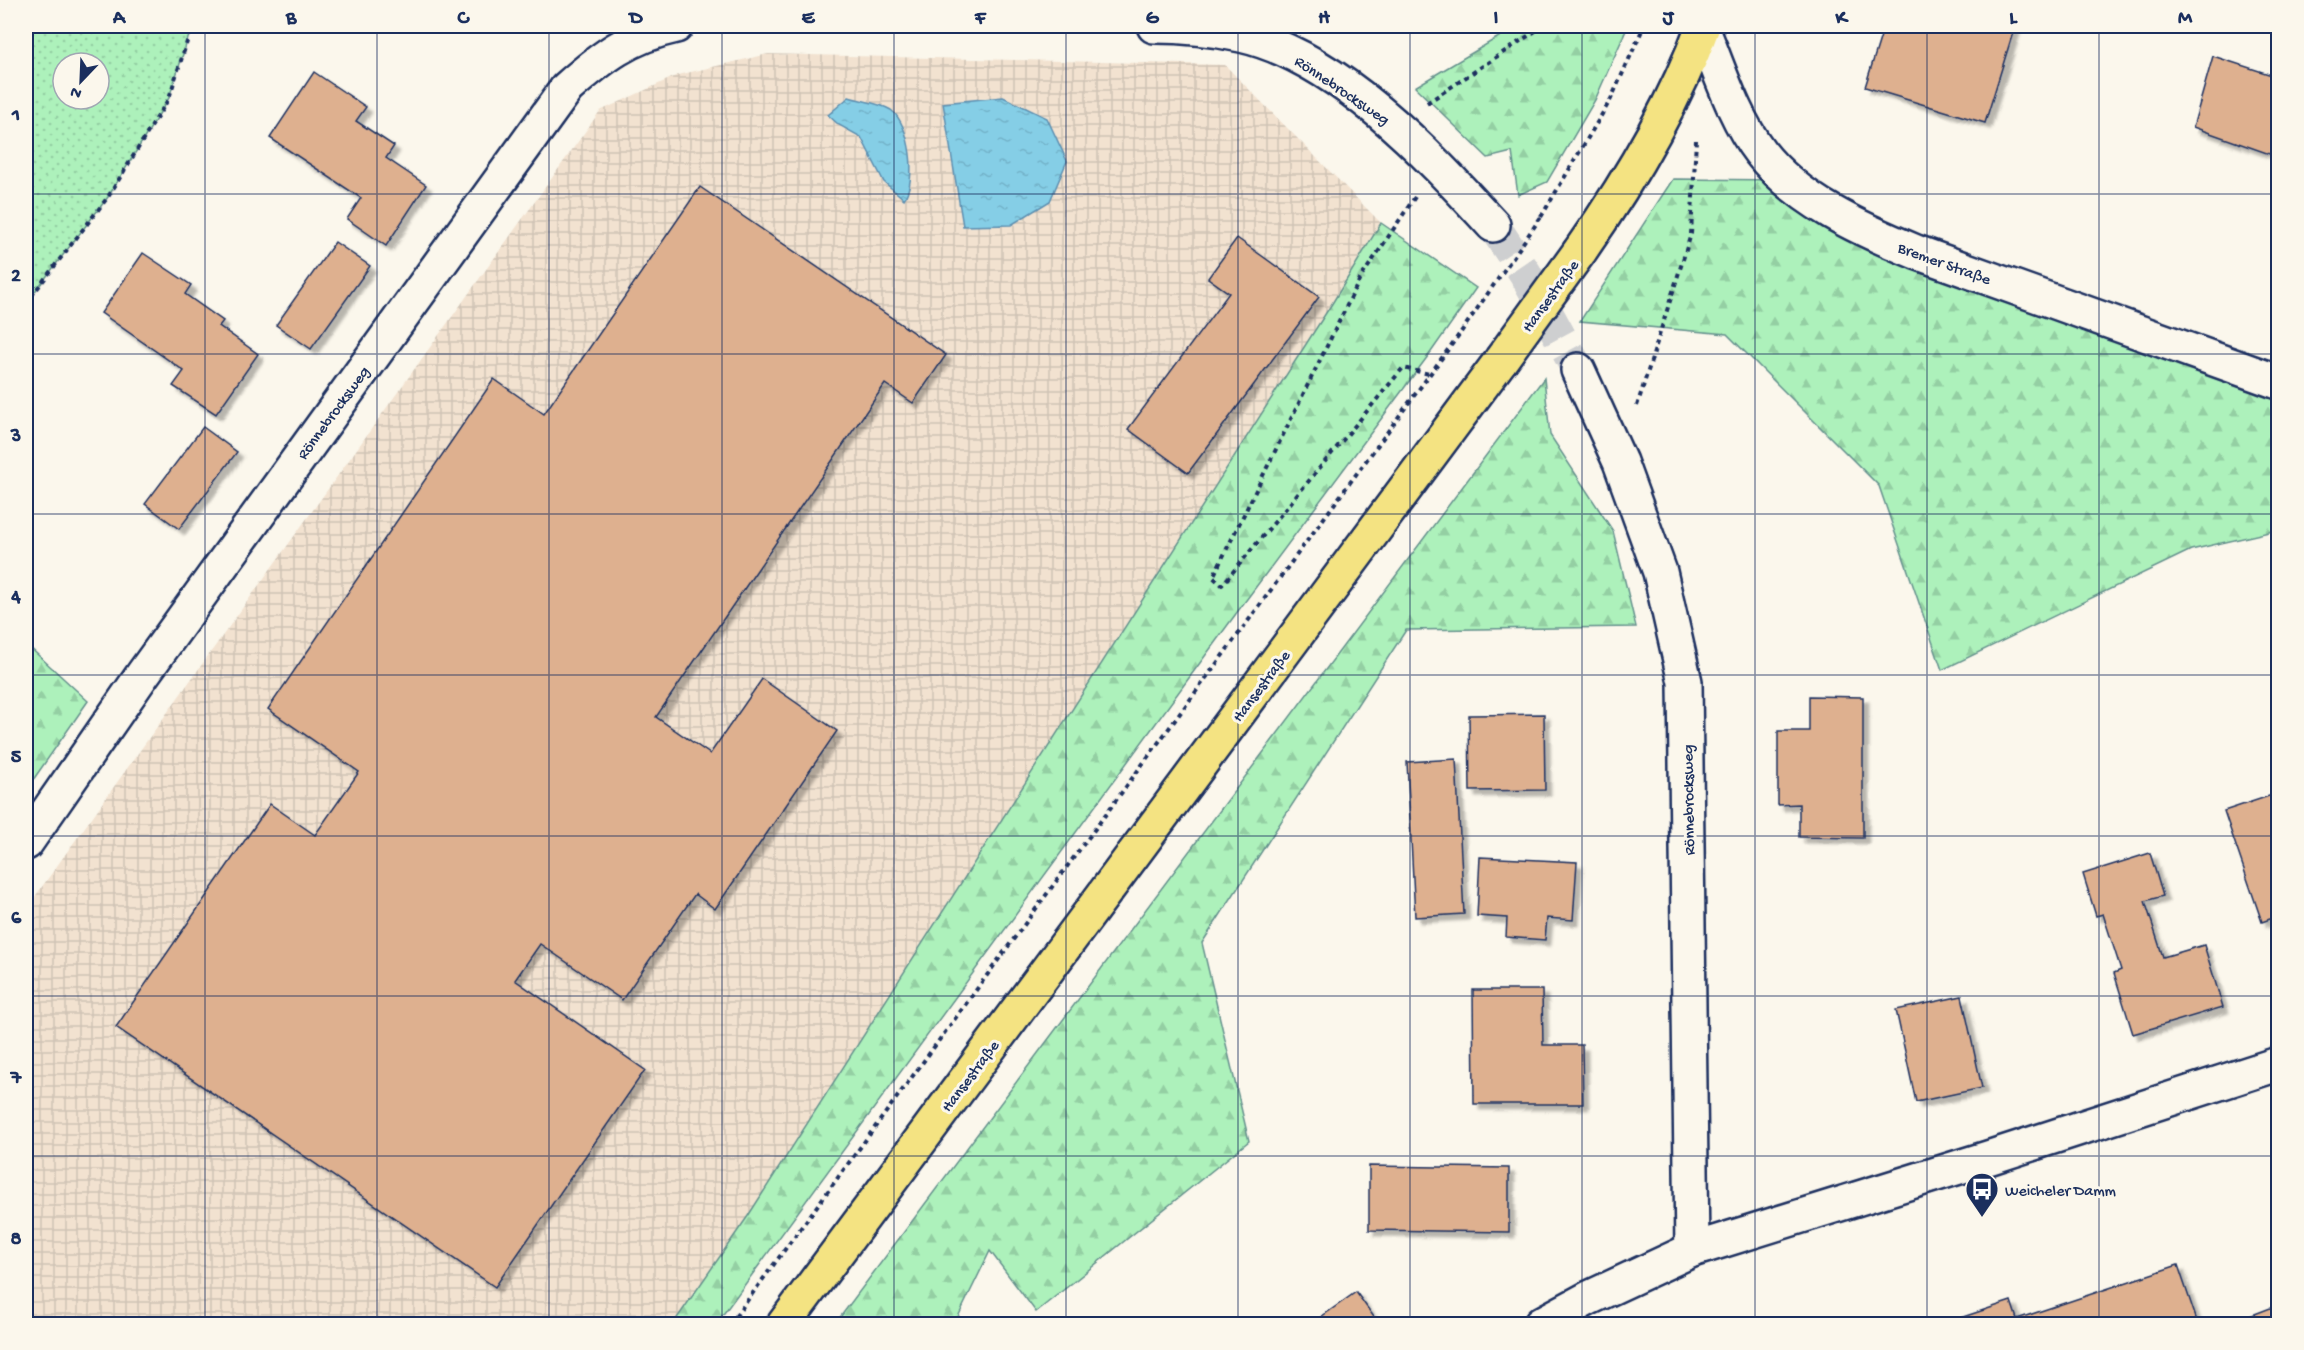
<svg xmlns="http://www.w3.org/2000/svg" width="2304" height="1350" font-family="'Gochi Hand',sans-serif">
<defs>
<pattern id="industrial-grid" width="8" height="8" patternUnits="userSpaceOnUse" patternTransform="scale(1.5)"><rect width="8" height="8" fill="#f2e2d0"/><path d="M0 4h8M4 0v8" fill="none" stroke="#cfc2b5"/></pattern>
<pattern id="forest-firs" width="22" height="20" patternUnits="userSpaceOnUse" patternTransform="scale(1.5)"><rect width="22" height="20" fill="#adf1bb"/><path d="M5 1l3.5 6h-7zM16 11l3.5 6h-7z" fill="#94cfa3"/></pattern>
<pattern id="park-dots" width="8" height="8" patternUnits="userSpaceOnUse" patternTransform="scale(1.5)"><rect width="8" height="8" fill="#adf1bb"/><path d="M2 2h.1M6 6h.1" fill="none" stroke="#94cfa3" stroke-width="1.8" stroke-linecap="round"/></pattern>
<pattern id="water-ripples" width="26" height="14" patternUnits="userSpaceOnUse" patternTransform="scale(1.5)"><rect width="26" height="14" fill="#85cee6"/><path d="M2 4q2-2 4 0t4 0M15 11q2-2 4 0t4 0" fill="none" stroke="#72b1c8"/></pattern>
<filter id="shadow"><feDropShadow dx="5.5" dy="5.5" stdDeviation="1.5" flood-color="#0004"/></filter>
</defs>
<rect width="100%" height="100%" fill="#fbf7ec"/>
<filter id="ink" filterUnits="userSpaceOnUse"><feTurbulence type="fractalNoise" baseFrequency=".0167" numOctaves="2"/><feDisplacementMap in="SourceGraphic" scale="12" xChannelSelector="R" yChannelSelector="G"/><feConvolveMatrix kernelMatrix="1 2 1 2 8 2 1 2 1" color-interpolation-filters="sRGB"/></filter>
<g filter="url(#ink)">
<!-- industrial -->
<polygon fill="url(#industrial-grid)" points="768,54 1225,65 1381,223 1333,302 748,1216 673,1324 26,1324 26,909 600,111 678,75"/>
<!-- forest -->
<g fill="url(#forest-firs)" stroke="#64908c" stroke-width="1.5">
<polygon points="1517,26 1628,26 1595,100 1547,182 1518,195 1512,152 1488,158 1415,87"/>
<polygon points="1673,179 1786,180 1830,210 2278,382 2278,530 2191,550 1942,670 1879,486 1727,334 1580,321"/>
<polygon points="1381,223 1476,288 1431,352 1238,611 716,1324 673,1324 748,1216 1333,302"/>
<polygon points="1544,378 1550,435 1613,531 1636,627 1406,630 1202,943 1249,1141 1036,1312 990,1251 958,1317 938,1324 835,1324"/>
<polygon points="26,644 88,701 26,790"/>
</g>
<!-- park -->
<path fill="url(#park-dots)" stroke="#64908c" stroke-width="1.5" fill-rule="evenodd" d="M26,26H192L169,98L108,197L26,303ZM63,63H99V99H63Z"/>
<!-- water -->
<g fill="url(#water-ripples)" stroke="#5b8eb0" stroke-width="1.5">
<path d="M849,97C861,101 880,103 891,110C911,125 917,181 904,199L884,182L861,137L839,125L828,115Z"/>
<polygon points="1003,97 1047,118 1067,161 1050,201 1011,225 963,226 943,103"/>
</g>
<!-- building -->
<g fill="#deb08f" stroke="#1b2f5e" stroke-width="1.5" filter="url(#shadow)">
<polygon points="1884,26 2015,26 1985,123 1865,87"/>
<polygon points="2213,56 2278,77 2278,157 2193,127"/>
<polygon points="314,72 366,107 356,121 394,146 386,158 426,185 386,246 347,219 361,198 270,138"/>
<polygon points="700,187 946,355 913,403 885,384 656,717 710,754 762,679 837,731 715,909 695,894 622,1000 540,944 515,980 645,1070 495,1287 116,1027 270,804 315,835 359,772 268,709 494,379 544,414"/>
<polygon points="1237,238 1319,297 1188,473 1128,429 1229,293 1208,278"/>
<polygon points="335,242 370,266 311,349 276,325"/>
<polygon points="143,253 191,285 185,294 223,321 219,326 258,354 216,414 173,386 184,371 101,313"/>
<polygon points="203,427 237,452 179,529 145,504"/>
<polygon points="1809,696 1863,697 1863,838 1799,837 1799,804 1778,805 1778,731 1809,731"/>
<polygon points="1544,714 1545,790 1470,791 1469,715"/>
<polygon points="1456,759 1464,914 1415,917 1407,762"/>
<polygon points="2278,793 2278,916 2262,922 2224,811"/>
<polygon points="2150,853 2163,896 2145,901 2163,957 2204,945 2223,1007 2133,1034 2114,973 2121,970 2103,914 2096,916 2083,874"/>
<polygon points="1480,857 1577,862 1573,920 1547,918 1545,940 1506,937 1507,918 1477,916"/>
<polygon points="1473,990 1542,990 1543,1045 1582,1045 1583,1104 1474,1104"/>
<polygon points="1962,996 1982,1088 1916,1102 1896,1010"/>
<polygon points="1369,1166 1509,1168 1509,1232 1369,1230"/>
<polygon points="2178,1265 2198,1324 1945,1323 2011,1301 2017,1319"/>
<polygon points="1356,1292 1379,1324 1311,1324"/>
<polygon points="2278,1305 2278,1324 2250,1324 2247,1317"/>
</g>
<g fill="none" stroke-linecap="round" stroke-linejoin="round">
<!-- minor-tunnel -->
<polyline stroke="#cecfd0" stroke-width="33" stroke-dasharray="33 16" stroke-linecap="butt" points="1493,225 1525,273 1578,370"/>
<defs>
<g id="minor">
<path d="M1154,26C1183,26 1213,29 1241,35C1338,57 1428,154 1493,225"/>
<path d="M1702,28C1719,68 1733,117 1760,152C1798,201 1860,229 1916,252L2278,382"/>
<polyline points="1578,370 1620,462 1660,572 1685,682 1692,1250"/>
<path d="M26,843L143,674L567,88C602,57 629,36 676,26"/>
<polyline points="1541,1324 1589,1298 1692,1250 1988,1158 2278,1064"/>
</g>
<g id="primary">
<path d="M1580,251C1629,181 1674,106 1703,26"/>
<polyline points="784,1324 1501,360"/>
</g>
</defs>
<!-- minor casing -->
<use href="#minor" stroke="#1b2f5e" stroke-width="38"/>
<!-- primary casing -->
<use href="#primary" stroke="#1b2f5e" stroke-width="38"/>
<!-- path -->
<g stroke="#1b2f5e" stroke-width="4" stroke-dasharray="4.5 4.5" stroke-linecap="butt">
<polyline points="1427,103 1543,26"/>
<polyline points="1415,197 1360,279 1213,577 1222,585 1403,368 1429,374"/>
<polyline points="1541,217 1611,99 1644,26"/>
<polyline points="26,303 108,197 169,98 192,26"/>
<polyline points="1637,406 1691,234 1696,140"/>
<polyline points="730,1324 1461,332"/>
</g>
<!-- minor -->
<use href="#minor" stroke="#fbf7ec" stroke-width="33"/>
<!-- primary -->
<use href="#primary" stroke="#f4e382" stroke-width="33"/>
<defs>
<polyline id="primary-bridge" points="1501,360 1580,251"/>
</defs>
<!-- primary-bridge casing -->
<use href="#primary-bridge" stroke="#1b2f5e" stroke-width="38" stroke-linecap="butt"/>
<!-- path-bridge -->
<polyline stroke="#1b2f5e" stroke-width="4" stroke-dasharray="4.5 4.5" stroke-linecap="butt" points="1461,332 1541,217"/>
<!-- primary-bridge -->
<use href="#primary-bridge" stroke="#f4e382" stroke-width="33"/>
</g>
</g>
<!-- grid -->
<path fill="none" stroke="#1b2f5e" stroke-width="1.5" stroke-opacity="0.55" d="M205,26V1324M377,26V1324M549,26V1324M722,26V1324M894,26V1324M1066,26V1324M1238,26V1324M1410,26V1324M1582,26V1324M1755,26V1324M1927,26V1324M2099,26V1324M26,194H2278M26,354H2278M26,514H2278M26,675H2278M26,836H2278M26,996H2278M26,1156H2278"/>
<!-- icons -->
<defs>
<symbol id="bus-pin" viewBox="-11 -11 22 30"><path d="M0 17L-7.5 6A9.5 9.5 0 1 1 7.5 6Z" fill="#1b2f5e" stroke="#fbf7ec"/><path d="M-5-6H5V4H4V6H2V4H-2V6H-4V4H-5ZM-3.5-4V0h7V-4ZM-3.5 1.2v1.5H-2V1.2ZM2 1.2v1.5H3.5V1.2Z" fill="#fff"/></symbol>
</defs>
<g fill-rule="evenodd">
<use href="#bus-pin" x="1963" y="1170" width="38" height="52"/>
</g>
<g text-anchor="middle" stroke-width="6" stroke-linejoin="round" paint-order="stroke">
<!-- street labels -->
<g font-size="16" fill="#1b2f5e" stroke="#fbf7ec">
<text transform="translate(1343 89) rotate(34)" y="6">Rönnebrocksweg</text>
<text transform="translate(1945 262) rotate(20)" y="6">Bremer Straße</text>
<text transform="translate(1549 295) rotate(-54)" y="6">Hansestraße</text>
<text transform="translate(332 412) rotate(-54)" y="6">Rönnebrocksweg</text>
<text transform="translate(1260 685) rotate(-53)" y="6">Hansestraße</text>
<text transform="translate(1687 800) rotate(-91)" y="6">Rönnebrocksweg</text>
<text transform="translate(969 1075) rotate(-53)" y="6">Hansestraße</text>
</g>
<!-- poi labels -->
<g font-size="16" fill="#1b2f5e" stroke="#fbf7ec" text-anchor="start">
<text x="2005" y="1195">Weicheler Damm</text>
</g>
</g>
<!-- margin -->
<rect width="2304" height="1350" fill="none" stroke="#fbf7ec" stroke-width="66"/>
<!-- north arrow -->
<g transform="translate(81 81) rotate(203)"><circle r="28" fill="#fbf7ec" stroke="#a1a7b3" stroke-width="1.5"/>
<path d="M0-4.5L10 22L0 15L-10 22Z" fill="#1b2f5e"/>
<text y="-9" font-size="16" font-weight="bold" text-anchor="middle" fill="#1b2f5e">N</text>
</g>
<rect x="33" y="33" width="2238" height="1284" fill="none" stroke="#1b2f5e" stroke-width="2"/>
<g font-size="20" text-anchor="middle" font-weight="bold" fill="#1b2f5e">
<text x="119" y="23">A</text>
<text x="291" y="23">B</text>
<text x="463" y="23">C</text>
<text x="636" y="23">D</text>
<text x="808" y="23">E</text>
<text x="980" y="23">F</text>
<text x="1152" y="23">G</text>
<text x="1324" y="23">H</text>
<text x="1496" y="23">I</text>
<text x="1668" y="23">J</text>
<text x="1841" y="23">K</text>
<text x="2013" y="23">L</text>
<text x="2185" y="23">M</text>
<text x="16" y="120">1</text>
<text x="16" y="281">2</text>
<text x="16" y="441">3</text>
<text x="16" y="602">4</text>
<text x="16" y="762">5</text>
<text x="16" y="923">6</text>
<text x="16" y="1083">7</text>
<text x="16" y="1244">8</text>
</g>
</svg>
